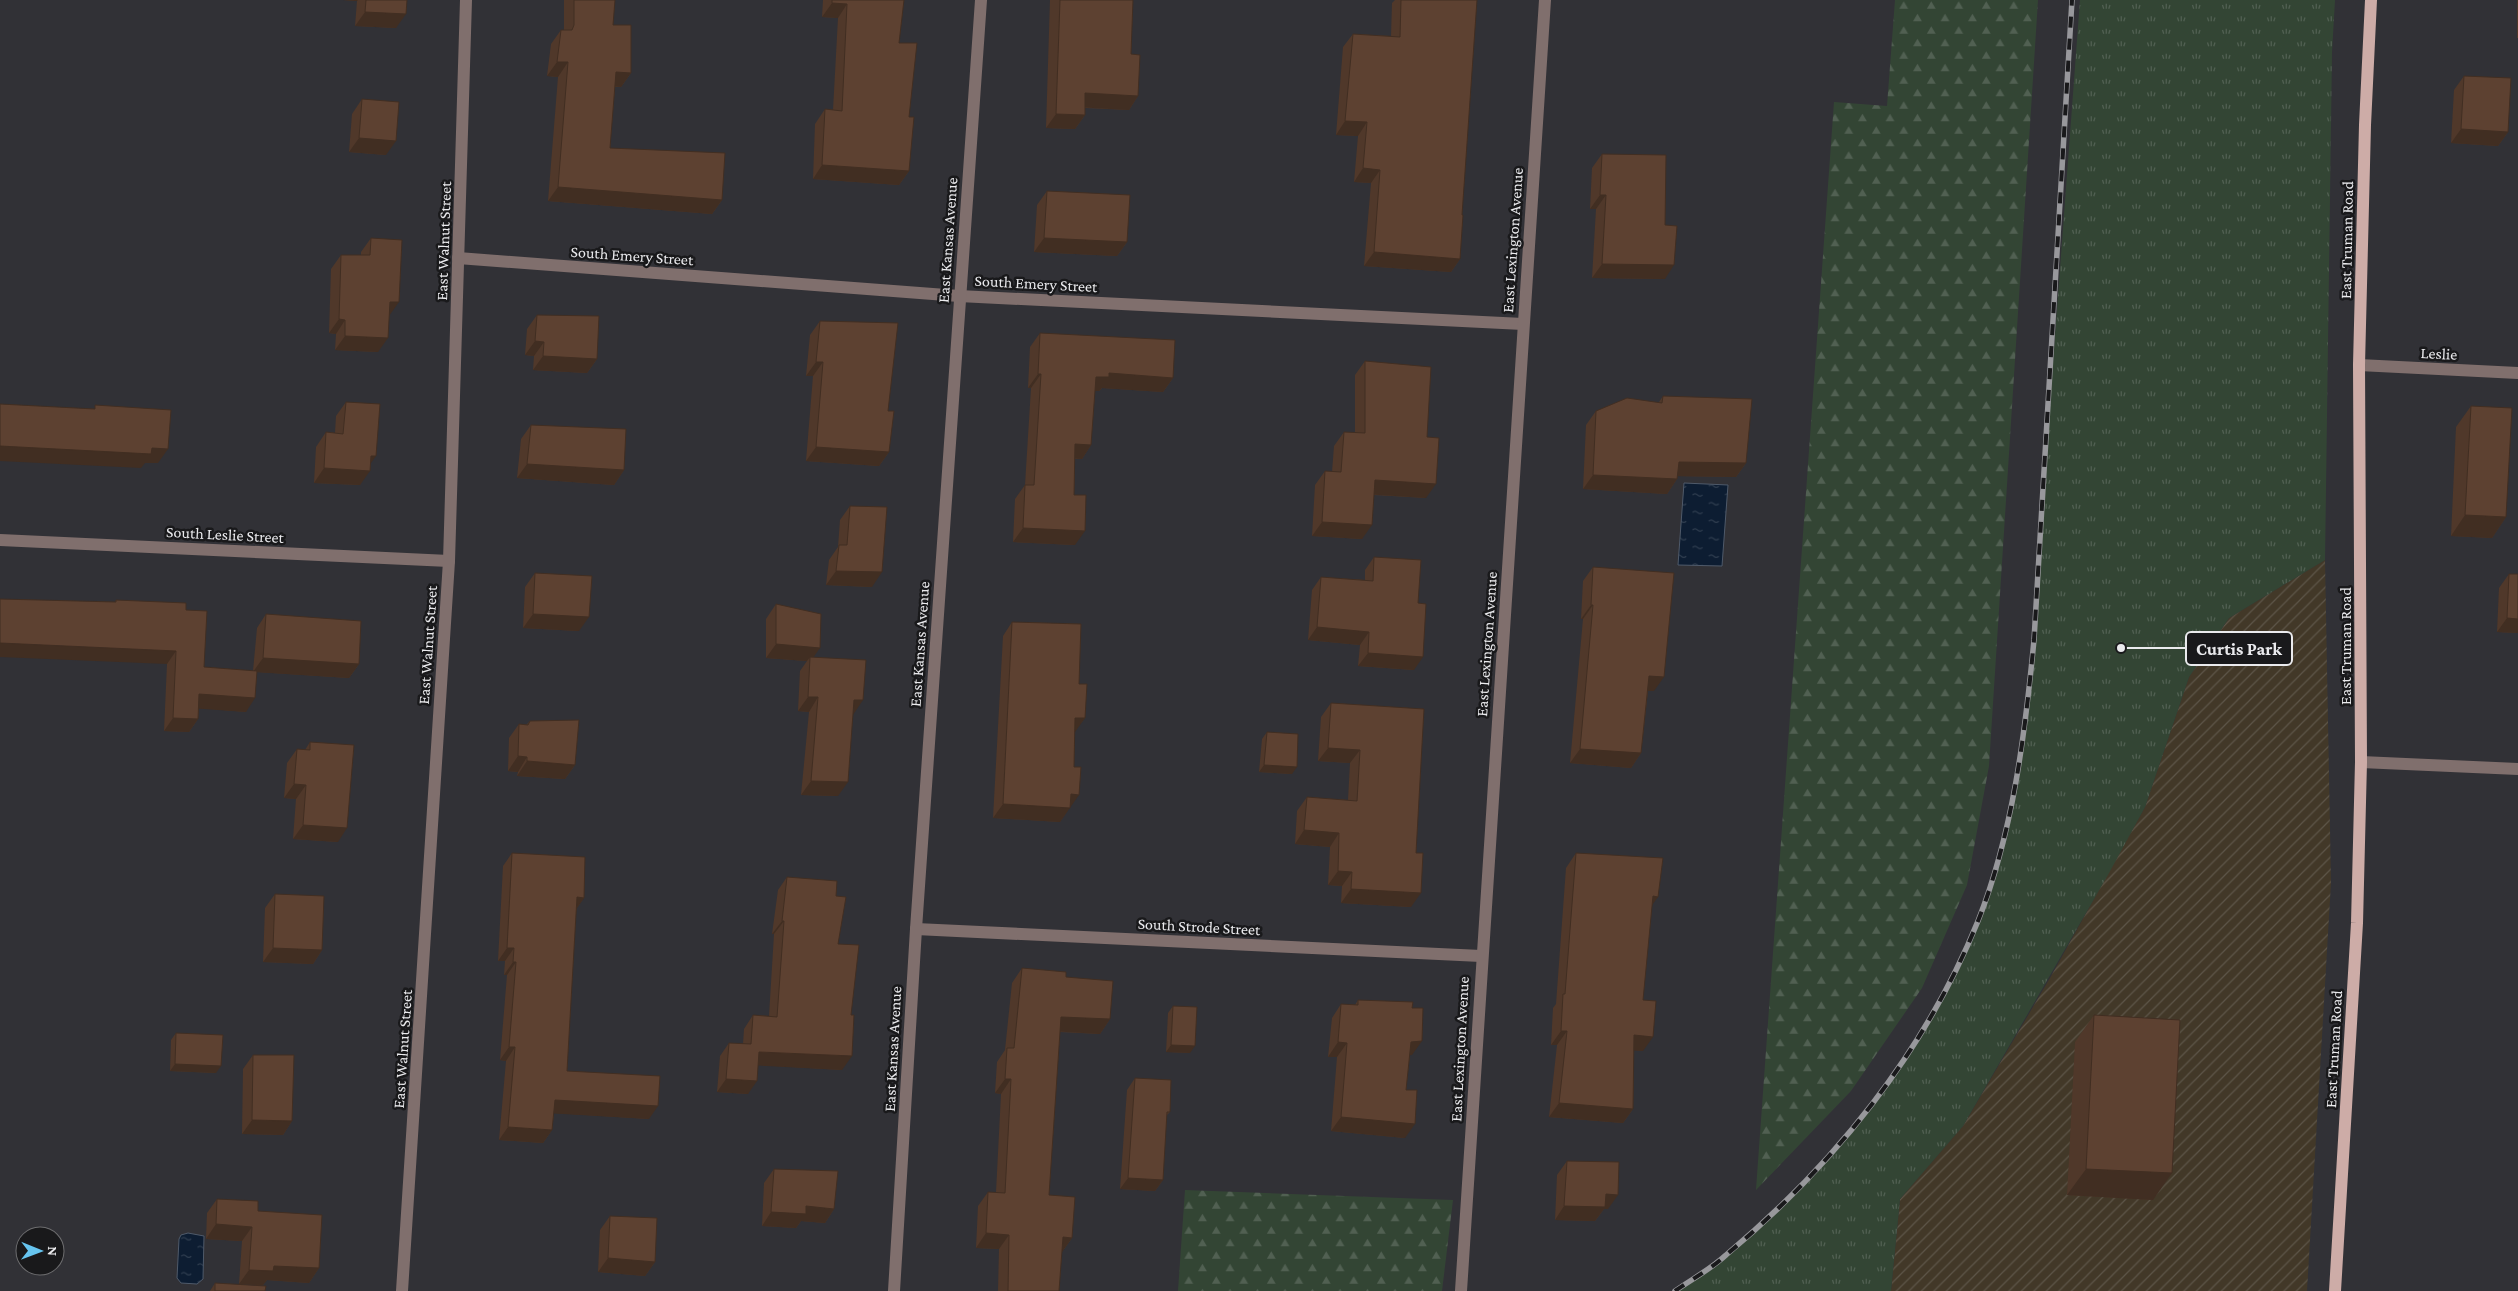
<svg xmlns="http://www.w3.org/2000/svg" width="2518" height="1291" font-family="'Crimson Pro',serif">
<defs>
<pattern id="industrial-furrows" width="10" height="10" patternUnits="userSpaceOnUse" patternTransform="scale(1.25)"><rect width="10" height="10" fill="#423828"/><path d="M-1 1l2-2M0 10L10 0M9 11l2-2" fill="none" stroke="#5d5548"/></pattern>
<pattern id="grass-tufts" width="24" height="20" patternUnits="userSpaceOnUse" patternTransform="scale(1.25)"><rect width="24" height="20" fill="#334534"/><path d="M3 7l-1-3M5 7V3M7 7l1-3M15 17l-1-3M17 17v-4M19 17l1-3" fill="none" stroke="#516052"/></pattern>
<pattern id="forest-firs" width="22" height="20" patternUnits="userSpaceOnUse" patternTransform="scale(1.25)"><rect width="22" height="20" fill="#334534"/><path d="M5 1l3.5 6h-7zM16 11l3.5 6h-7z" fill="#516052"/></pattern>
<pattern id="water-ripples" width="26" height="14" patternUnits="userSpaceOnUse" patternTransform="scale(1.25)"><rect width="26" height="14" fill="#0d1d32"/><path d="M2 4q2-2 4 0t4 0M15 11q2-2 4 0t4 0" fill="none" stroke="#303e50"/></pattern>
</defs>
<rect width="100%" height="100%" fill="#313136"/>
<!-- industrial -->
<polygon fill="url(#industrial-furrows)" points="2325,560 2331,883 2307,1291 1891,1291 1900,1199 1963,1126 2050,978 2145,807 2189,677 2229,618"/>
<!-- grass -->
<polygon fill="url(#grass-tufts)" points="2080,0 2335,0 2332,52 2325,560 2229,618 2189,677 2145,807 2109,873 1963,1126 1900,1199 1891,1291 1675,1291 1725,1257 1827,1159 1865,1115 1905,1059 1945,992 1978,920 2000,850 2016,778 2028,699"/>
<!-- forest -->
<g fill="url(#forest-firs)">
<polygon points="1895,0 2038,0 1989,766 1967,885 1922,988 1851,1091 1756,1190 1834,102 1887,106"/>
<polygon points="1185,1190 1453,1200 1442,1291 1178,1291"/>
</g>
<!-- water -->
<g fill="url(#water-ripples)" stroke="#4f5a6a">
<polygon points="1684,483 1728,485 1722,566 1678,565"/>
<polygon points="188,1233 204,1236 203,1279 197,1284 181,1283 177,1278 179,1239 181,1235"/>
</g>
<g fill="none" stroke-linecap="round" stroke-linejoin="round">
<!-- minor -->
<g stroke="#806f6d" stroke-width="12">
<polyline points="458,258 959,296 1523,324"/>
<polyline points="2359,365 2518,373"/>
<polyline points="0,540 449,561"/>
<polyline points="2361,762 2518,769"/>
<polyline points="916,929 1481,956"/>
<polyline points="402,1291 449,561 466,0"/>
<polyline points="894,1291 916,929 981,0"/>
<polyline points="1461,1291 1545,0"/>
</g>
<!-- major -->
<polyline stroke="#cdaca7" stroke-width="12" points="2335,1291 2357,923 2361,762 2359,365 2365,125 2371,0"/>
<defs>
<path id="rail" d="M1675,1291C1692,1279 1711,1269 1726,1255C1834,1165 1925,1052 1978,921C2013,833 2025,734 2034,640L2072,0"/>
</defs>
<!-- rail casing -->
<use href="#rail" stroke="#98989c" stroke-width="5.5"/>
<!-- rail -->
<use href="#rail" stroke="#19191b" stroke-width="4" stroke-dasharray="11" stroke-linecap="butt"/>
</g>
<!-- wall -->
<g fill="#50382a">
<polygon points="343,0 407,0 396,28 355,26 357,1"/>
<polygon points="564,0 615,0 613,25 631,73 621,87 615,87 610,148 722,200 712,214 548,201 558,77 547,76 551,44 561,30 564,30"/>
<polygon points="823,0 904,0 899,43 909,117 909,171 899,185 813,179 815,124 825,109 833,110 838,18 822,17"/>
<polygon points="1050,0 1133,0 1131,54 1138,96 1129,110 1085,108 1085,115 1075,129 1046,128"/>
<polygon points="1395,0 1472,0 1460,259 1451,272 1364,266 1371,183 1354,182 1358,136 1336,135 1343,47 1353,34 1391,36 1392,3"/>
<rect x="2517" y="0" width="1" height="38"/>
<polygon points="2464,76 2508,132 2498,146 2451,143 2454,90"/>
<polygon points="362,99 386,155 349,152 352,114"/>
<polygon points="1602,154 1665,279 1592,278 1596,209 1590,209 1592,168"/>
<polygon points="1047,191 1127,242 1117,256 1034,252 1037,205"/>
<polygon points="371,238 389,316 378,352 335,350 336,334 329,333 331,269 341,255 361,255 361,252"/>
<polygon points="537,315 597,359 587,373 533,370 534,356 525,355 527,329"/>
<polygon points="820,321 888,411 889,452 879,466 806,461 813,376 806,376 810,335"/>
<polygon points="1040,333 1173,378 1163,392 1102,388 1099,391 1095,391 1091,445 1082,459 1075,459 1074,495 1075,545 1013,542 1015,499 1025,485 1031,388 1028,388 1030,347"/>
<polygon points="1365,361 1427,437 1426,498 1374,495 1362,539 1312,536 1315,485 1325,471 1332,472 1334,446 1344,432 1355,433 1355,375"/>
<polygon points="1663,396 1746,463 1736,477 1677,476 1677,479 1667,494 1583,489 1586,425 1596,411 1659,402"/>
<polygon points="346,402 370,465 360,485 314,483 316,447 326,432 335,433 336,416"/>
<polygon points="2471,406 2506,517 2492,538 2451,536 2456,427"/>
<polygon points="531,425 624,470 614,485 517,478 521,439"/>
<polygon points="850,506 872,587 826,585 829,560 838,547 840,520"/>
<polygon points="1374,557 1414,670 1358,666 1360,645 1308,640 1312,590 1321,577 1365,580 1365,570"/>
<polygon points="1593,567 1654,691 1648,691 1641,753 1631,768 1570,763 1583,619 1581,619 1583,581"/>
<polygon points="535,573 579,631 523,628 525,587"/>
<polygon points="2509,574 2518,574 2518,633 2497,632 2499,588"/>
<polygon points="116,600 186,610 204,667 253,671 257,628 266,614 359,664 349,678 257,672 246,712 199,708 198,719 189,732 164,731 167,664 115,602"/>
<polygon points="776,604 853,715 838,796 801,795 809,712 798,711 800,671 807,661 766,658 766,619"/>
<polygon points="1012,622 1079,684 1085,718 1074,732 1070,807 1060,822 993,818 1003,636"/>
<polygon points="1331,703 1424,709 1411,907 1341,903 1342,886 1328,885 1330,847 1295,844 1297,811 1307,797 1348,800 1350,763 1318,761 1321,717"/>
<polygon points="530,721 575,765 565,779 517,776 518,772 508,771 509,738 519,724 526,725"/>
<polygon points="1267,732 1292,774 1259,772 1262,739"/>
<polygon points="310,742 338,842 293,839 296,799 284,798 287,763 297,749 305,750"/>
<polygon points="512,853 584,898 576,909 567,1071 649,1119 554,1113 552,1130 543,1143 499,1140 506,1061 500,1060 507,975 504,975 505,961 498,961 503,866"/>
<polygon points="1576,853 1643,1000 1643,1051 1634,1050 1633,1109 1623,1123 1549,1117 1557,1045 1551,1045 1553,1008 1556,1004 1566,868"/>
<polygon points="787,877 836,896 842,1070 758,1065 748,1094 717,1092 720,1056 729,1043 743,1044 744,1029 753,1015 769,1016 774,934 772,934 778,890"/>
<polygon points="275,894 322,950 313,964 263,962 265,908"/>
<polygon points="1022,968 1066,977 1110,1019 1100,1034 1060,1032 1049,1195 1072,1238 1062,1252 1059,1291 998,1291 999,1249 976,1248 978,1206 988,1192 996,1192 1001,1094 995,1093 997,1062 1005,1050 1012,983"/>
<polygon points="1358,1000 1412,1008 1412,1055 1410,1055 1406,1090 1405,1138 1331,1131 1337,1057 1328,1057 1332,1018 1341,1004 1355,1005"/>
<polygon points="1173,1006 1190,1053 1166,1052 1168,1013"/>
<polygon points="2094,1015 2153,1200 2067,1195 2075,1042"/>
<polygon points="176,1033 216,1073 170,1071 171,1040"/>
<polygon points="253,1055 292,1121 283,1135 242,1134 243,1069"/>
<polygon points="1135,1078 1170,1112 1166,1116 1163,1180 1155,1191 1120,1189 1127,1090"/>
<polygon points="1567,1161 1608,1209 1604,1209 1595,1221 1555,1220 1557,1175"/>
<polygon points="774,1169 834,1209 825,1223 801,1221 796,1228 762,1226 764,1183"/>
<polygon points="217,1199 258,1211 319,1268 309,1283 267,1280 263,1285 239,1284 242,1241 206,1239 207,1213"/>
<polygon points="610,1216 655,1262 645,1276 598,1272 600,1230"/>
<polygon points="215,1283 265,1291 210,1291"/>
</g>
<!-- shaded-wall -->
<g fill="#412e22">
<polygon points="343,0 358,0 357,1"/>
<polygon points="832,3 847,4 838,18 822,17"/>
<polygon points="365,12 406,14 396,28 355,26"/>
<polygon points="557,62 568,62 558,77 547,76"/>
<polygon points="616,72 631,73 621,87 607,86"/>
<polygon points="1085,93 1138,96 1129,110 1076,107"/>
<polygon points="1056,114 1085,115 1075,129 1046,128"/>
<polygon points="1345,121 1367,122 1358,136 1336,135"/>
<polygon points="2461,129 2508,132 2498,146 2451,143"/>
<polygon points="359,138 396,141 386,155 349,152"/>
<polygon points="822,165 909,171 899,185 813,179"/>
<polygon points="1363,168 1380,170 1371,183 1354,182"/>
<polygon points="558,187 722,200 712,214 548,201"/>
<polygon points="1600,195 1606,195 1596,209 1590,209"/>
<polygon points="1044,238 1127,242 1117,256 1034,252"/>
<polygon points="1374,252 1460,259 1451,272 1364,266"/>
<polygon points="1602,264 1674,265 1665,279 1592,278"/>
<polygon points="390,302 399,302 389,316"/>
<polygon points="339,319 345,320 336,334 329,333"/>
<polygon points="345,336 388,338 378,352 335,350"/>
<polygon points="535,341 544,342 534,356 525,355"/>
<polygon points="543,356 597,359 587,373 533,370"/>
<polygon points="816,362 823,362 813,376 806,376"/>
<polygon points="1109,373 1173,378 1163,392 1102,388 1099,391 1086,391 1096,377"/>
<polygon points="1038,374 1041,374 1031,388 1028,388"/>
<polygon points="1075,444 1091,445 1082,459 1065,458"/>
<polygon points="0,446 152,448 168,449 158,463 145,463 141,468 0,461"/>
<polygon points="816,447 889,452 879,466 806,461"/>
<polygon points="371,456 376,456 366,470"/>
<polygon points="1679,462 1746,463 1736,477 1669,476"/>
<polygon points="527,464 624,470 614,485 517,478"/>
<polygon points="324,468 370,471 360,485 314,483"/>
<polygon points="1593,475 1677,479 1667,494 1583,489"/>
<polygon points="1375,480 1436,484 1426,498 1365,494"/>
<polygon points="2465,515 2506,517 2492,538 2451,536"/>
<polygon points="1322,522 1372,525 1362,539 1312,536"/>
<polygon points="1023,528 1085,531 1075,545 1013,542"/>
<polygon points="836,571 882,572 872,587 826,585"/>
<polygon points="1591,605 1593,605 1583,619 1581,619"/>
<polygon points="533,614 589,617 579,631 523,628"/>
<polygon points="2507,618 2518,619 2518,633 2497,632"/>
<polygon points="1317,627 1369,632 1360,645 1308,640"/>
<polygon points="0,643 176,651 167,664 0,657"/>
<polygon points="776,644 820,648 810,662 810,657 807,661 766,658"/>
<polygon points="1368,653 1423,657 1414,670 1358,666"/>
<polygon points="263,658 359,664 349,678 253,672"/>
<polygon points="1649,676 1664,677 1654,691 1639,691"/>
<polygon points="199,694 255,698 246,712 190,708"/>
<polygon points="808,697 818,697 809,712 798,711"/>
<polygon points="854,700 863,700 853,715"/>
<polygon points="173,718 198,719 189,732 164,731"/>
<polygon points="1075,718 1085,718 1075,732 1065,732"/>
<polygon points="1328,748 1360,750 1350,763 1318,761"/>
<polygon points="1580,749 1641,753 1631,768 1570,763"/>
<polygon points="518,756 527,757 518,772 508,771"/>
<polygon points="527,761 575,765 565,779 517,776"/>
<polygon points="1264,765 1297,767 1292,774 1259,772"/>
<polygon points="811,781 848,782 838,796 801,795"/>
<polygon points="294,784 306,785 296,799 284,798"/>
<polygon points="1071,794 1079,795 1060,822 993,818 1003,804"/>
<polygon points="303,825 347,828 338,842 293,839"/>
<polygon points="1304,830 1339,833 1330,847 1295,844"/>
<polygon points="1338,871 1352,872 1342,886 1328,885"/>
<polygon points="1351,889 1421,893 1411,907 1341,903"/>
<polygon points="1653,896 1658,897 1648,911"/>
<polygon points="577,897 584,898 575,911"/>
<polygon points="782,921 784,921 774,934 772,934"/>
<polygon points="273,948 322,950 313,964 263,962"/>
<polygon points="507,948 514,948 505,961 498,961"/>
<polygon points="513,962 516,962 507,975 504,975"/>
<polygon points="1061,1017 1110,1019 1100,1034 1051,1031"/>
<polygon points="1561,1031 1567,1031 1557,1045 1551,1045"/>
<polygon points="1634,1035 1653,1037 1643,1051 1625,1050"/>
<polygon points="1422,1041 1412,1055 1402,1056 1411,1042"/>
<polygon points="1338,1042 1347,1043 1337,1057 1328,1057"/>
<polygon points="1171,1045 1195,1046 1190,1053 1166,1052"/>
<polygon points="509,1047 515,1047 506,1061 500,1060"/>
<polygon points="759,1052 852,1056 842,1070 750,1065"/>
<polygon points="175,1064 221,1066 216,1073 170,1071"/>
<polygon points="726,1079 757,1081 748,1094 717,1092"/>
<polygon points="1005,1079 1011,1079 1001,1094 995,1093"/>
<polygon points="555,1100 658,1106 649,1119 546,1113"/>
<polygon points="1559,1103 1633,1109 1623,1123 1549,1117"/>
<polygon points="1341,1117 1415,1124 1405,1138 1331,1131"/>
<polygon points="252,1120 292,1121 283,1135 242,1134"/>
<polygon points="508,1127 552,1130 543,1143 499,1140"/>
<polygon points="2086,1169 2172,1173 2153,1200 2067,1195"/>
<polygon points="1128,1178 1163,1180 1155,1191 1120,1189"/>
<polygon points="1606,1194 1618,1195 1608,1209 1604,1209 1595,1221 1555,1220 1564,1206"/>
<polygon points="806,1206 834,1209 825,1223 801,1221 796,1228 762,1226 771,1212"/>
<polygon points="216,1224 252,1227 242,1241 206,1239"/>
<polygon points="986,1233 1009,1235 999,1249 976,1248"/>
<polygon points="1063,1237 1072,1238 1062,1252"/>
<polygon points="608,1258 655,1262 645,1276 598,1272"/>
<polygon points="274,1266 319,1268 309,1283 267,1280 263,1285 239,1284 249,1270"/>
</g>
<!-- building -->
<g fill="#5d4131" stroke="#412e22">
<polygon points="366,0 407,0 406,14 365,12"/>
<polygon points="574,0 615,0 613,25 631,25 631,73 616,72 610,148 725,153 722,200 558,187 568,62 557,62 561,30 572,30 574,25"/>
<polygon points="832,0 904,0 899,43 917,43 909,117 914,117 909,171 822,165 825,109 842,111 847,4 832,3"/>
<polygon points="1060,0 1133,0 1131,54 1140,55 1138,96 1085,93 1085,115 1056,114"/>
<polygon points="1401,0 1477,0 1462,215 1463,215 1460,259 1374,252 1380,170 1363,168 1367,122 1345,121 1353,34 1400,37"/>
<polygon points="2464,76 2511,78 2508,132 2461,129"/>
<polygon points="362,99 399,102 396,141 359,138"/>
<polygon points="1602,154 1666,155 1665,225 1677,226 1674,265 1602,264 1606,195 1600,195"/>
<polygon points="1047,191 1130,195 1127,242 1044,238"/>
<polygon points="371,238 402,240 399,302 390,302 388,338 345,336 345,320 339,319 341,255 370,255"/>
<polygon points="537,315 599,316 597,359 543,356 544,342 535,341"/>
<polygon points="820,321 898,323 888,411 894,411 889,452 816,447 823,362 816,362"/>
<polygon points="1040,333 1175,340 1173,378 1109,373 1109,377 1096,377 1091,445 1075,444 1074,495 1086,495 1085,531 1023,528 1025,485 1034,485 1041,374 1038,374"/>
<polygon points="1365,361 1431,367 1427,437 1439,438 1436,484 1375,480 1372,525 1322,522 1325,471 1341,472 1344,432 1365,433"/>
<polygon points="1663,396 1752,399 1746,463 1679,462 1677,479 1593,475 1596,411 1627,398 1662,403"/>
<polygon points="346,402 380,404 376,456 371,456 370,471 324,468 326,432 343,434"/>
<polygon points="0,404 95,409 95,405 171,410 168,449 152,448 151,454 0,446"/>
<polygon points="2471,406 2512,408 2506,517 2465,515"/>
<polygon points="531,425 626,429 624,470 527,464"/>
<polygon points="850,506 887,507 882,572 836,571 839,545 847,545"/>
<polygon points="1374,557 1421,560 1418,603 1426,604 1423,657 1368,653 1369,632 1317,627 1321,577 1373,581"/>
<polygon points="1593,567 1674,573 1664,677 1649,676 1641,753 1580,749 1593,605 1591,605"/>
<polygon points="535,573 592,576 589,617 533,614"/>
<polygon points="2509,574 2518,574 2518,619 2507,618"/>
<polygon points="0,599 116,602 116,600 186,603 186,610 207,611 204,667 257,671 255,698 199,694 198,719 173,718 176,651 0,643"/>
<polygon points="776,604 821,614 820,648 776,644"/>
<polygon points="266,614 361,621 359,664 263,658"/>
<polygon points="1012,622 1081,624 1079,684 1087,684 1085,718 1075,718 1074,767 1081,767 1079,795 1071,794 1070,808 1003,804"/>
<polygon points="810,657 866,660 863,700 854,700 848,782 811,781 818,697 808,697"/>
<polygon points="1331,703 1424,709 1416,853 1423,853 1421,893 1351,889 1352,872 1338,871 1339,833 1304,830 1307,797 1357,801 1360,750 1328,748"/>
<polygon points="579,720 575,765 527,761 527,757 518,756 519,724 528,725 530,721"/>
<polygon points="1267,732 1298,734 1297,767 1264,765"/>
<polygon points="310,742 354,745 347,828 303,825 306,785 294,784 297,749 310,750"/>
<polygon points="512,853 585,857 584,898 577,897 567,1071 660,1076 658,1106 555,1100 552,1130 508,1127 515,1047 509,1047 516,962 513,962 514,948 507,948"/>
<polygon points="1576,853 1663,858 1658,897 1653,896 1643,1000 1656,1001 1653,1037 1634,1035 1633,1109 1559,1103 1567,1031 1561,1031 1563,994 1565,994"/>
<polygon points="787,877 837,881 836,896 846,897 838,944 859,945 851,1015 854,1015 852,1056 759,1052 757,1081 726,1079 729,1043 751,1044 753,1015 777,1017 784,921 782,921"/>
<polygon points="275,894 324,896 322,950 273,948"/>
<polygon points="1022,968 1066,972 1066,977 1113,981 1110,1019 1061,1017 1049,1195 1075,1197 1072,1238 1063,1237 1059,1291 1008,1291 1009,1235 986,1233 988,1192 1005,1193 1011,1079 1005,1079 1007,1048 1014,1048"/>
<polygon points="1358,1000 1413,1002 1412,1008 1423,1008 1422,1041 1411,1042 1406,1090 1417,1090 1415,1124 1341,1117 1347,1043 1338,1042 1341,1004 1358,1005"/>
<polygon points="1173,1006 1197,1007 1195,1046 1171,1045"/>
<polygon points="2094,1015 2180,1020 2172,1173 2086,1169"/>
<polygon points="176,1033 223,1035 221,1066 175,1064"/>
<polygon points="253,1055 294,1055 292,1121 252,1120"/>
<polygon points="1135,1078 1171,1080 1170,1112 1167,1112 1163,1180 1128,1178"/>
<polygon points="1567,1161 1619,1162 1618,1195 1606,1194 1605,1207 1564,1206"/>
<polygon points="774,1169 838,1171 834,1209 806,1206 806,1214 771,1212"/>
<polygon points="217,1199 258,1201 258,1211 322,1215 319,1268 274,1266 273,1271 249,1270 252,1227 216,1224"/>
<polygon points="610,1216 657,1218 655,1262 608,1258"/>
<polygon points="215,1283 266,1286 265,1291 215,1291"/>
</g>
<g text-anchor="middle" stroke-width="5" stroke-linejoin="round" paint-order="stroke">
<!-- street labels -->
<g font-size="16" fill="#eaeaed" stroke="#19191b">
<text transform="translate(947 240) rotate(-86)" y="6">East Kansas Avenue</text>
<text transform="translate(1512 240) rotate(-86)" y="6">East Lexington Avenue</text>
<text transform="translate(2346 240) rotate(-89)" y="6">East Truman Road</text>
<text transform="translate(443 241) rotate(-88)" y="6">East Walnut Street</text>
<text transform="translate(632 255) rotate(4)" y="6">South Emery Street</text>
<text transform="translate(1036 283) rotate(3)" y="6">South Emery Street</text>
<text transform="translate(2439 353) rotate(3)" y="6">Leslie</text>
<text transform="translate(225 534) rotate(3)" y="6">South Leslie Street</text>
<text transform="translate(919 644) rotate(-86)" y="6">East Kansas Avenue</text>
<text transform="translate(1486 644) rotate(-86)" y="6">East Lexington Avenue</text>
<text transform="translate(427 645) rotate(-86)" y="6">East Walnut Street</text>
<text transform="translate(2345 646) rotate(-90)" y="6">East Truman Road</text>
<text transform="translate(1199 926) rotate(3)" y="6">South Strode Street</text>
<text transform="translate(402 1049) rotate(-86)" y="6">East Walnut Street</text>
<text transform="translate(892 1049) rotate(-87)" y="6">East Kansas Avenue</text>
<text transform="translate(1459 1049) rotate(-87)" y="6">East Lexington Avenue</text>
<text transform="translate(2333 1049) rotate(-87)" y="6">East Truman Road</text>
</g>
</g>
<!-- callouts -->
<path fill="none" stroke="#eaeaed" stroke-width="2" d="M2121 648L2186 648"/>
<circle fill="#eaeaed" stroke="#19191b" stroke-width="2" cx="2121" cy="648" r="5"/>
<rect fill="#19191b" stroke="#eaeaed" stroke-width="2" x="2186" y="632" width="106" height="33" rx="5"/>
<g font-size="18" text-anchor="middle" font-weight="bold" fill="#eaeaed">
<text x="2239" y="655">Curtis Park</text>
</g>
<!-- north arrow -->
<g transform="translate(40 1251) rotate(91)"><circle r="24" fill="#19191b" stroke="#6d6d6f"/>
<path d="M0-4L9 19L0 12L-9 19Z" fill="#66c4ef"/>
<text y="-8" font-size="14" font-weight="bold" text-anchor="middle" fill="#eaeaed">N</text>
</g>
</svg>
